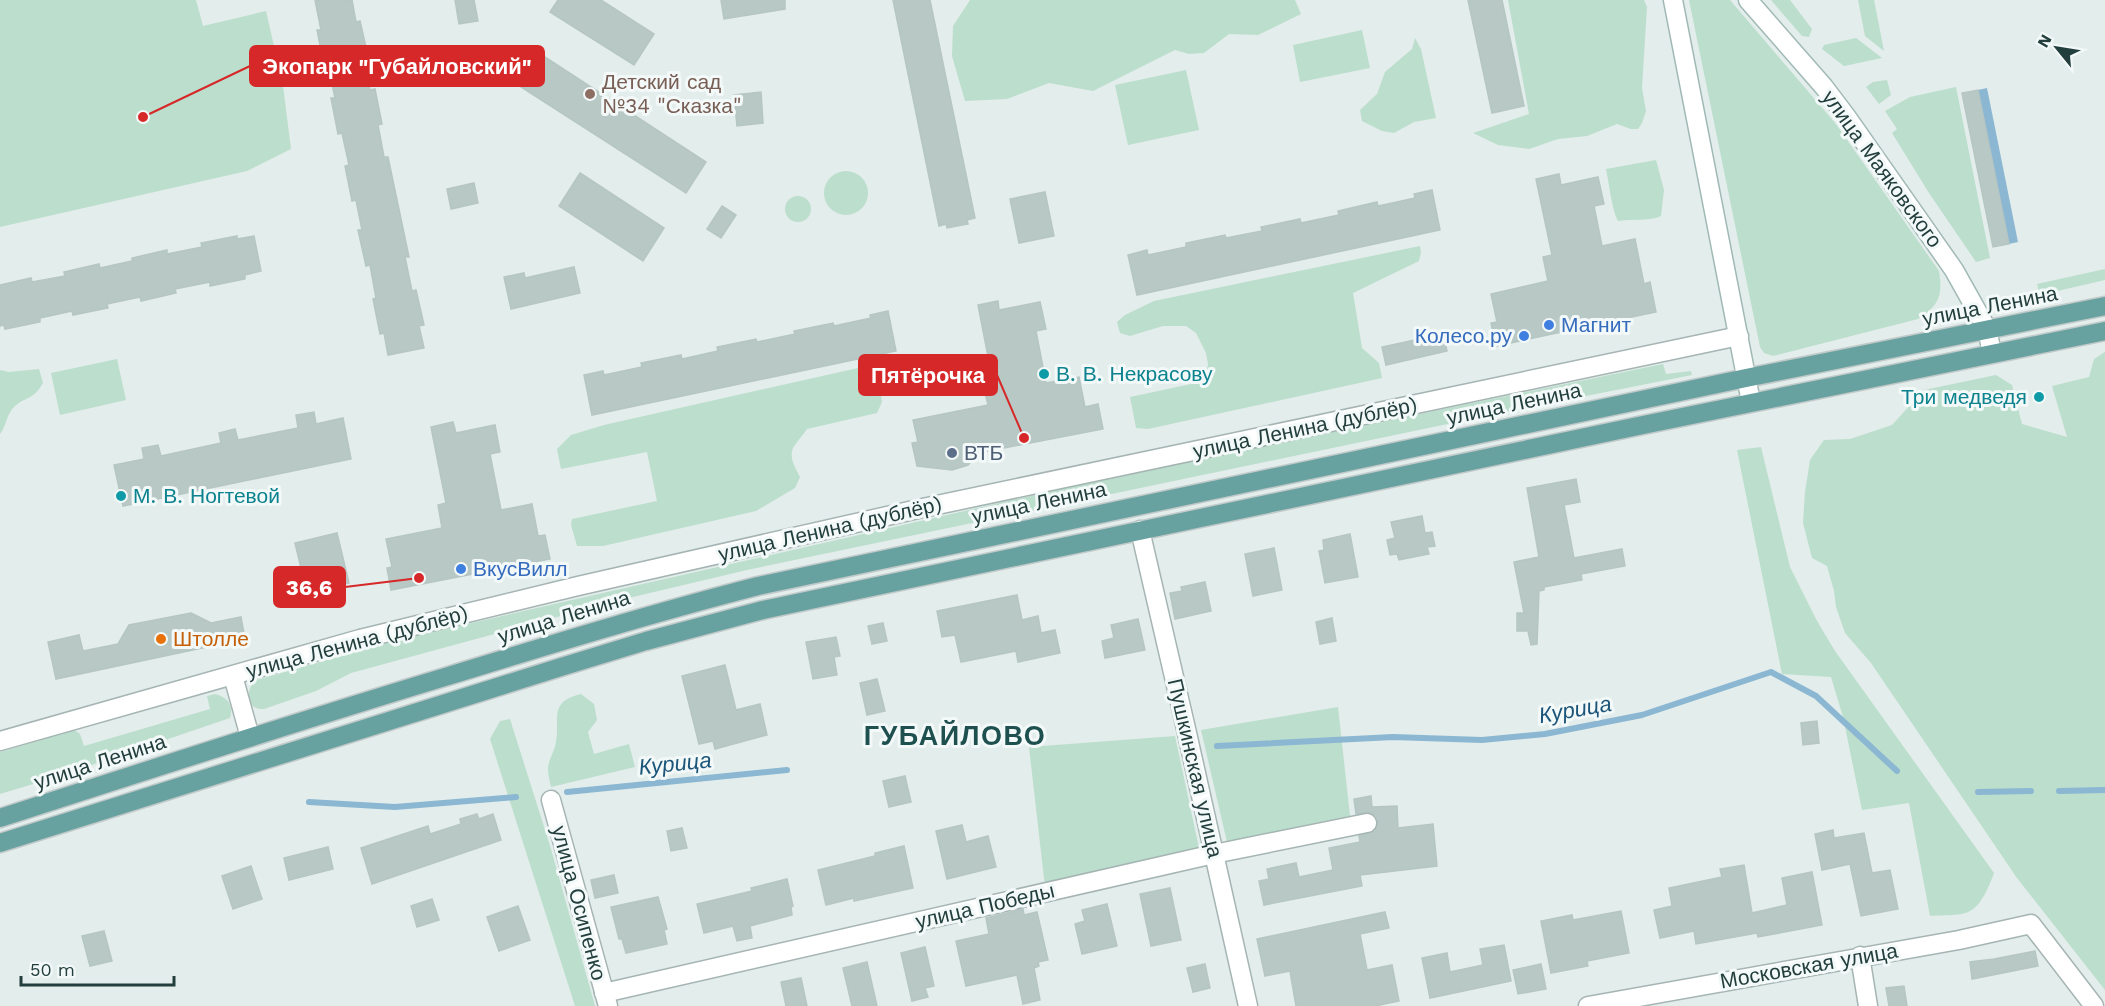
<svg xmlns="http://www.w3.org/2000/svg" width="2105" height="1006" font-family="'Work Sans',sans-serif">
<rect width="100%" height="100%" fill="#e3edeb"/>
<!-- green -->
<g fill="#bcdecd">
<polygon points="0,0 196,0 203,26 266,11 283,86 291,149 247,171 0,227"/>
<polygon points="970,0 1295,0 1301,14 1258,35 1229,34 1204,53 1189,54 1175,50 1093,91 1049,83 1007,99 965,101 952,56 953,26"/>
<polygon points="1508,0 1644,0 1647,7 1642,88 1646,111 1642,123 1638,129 1631,129 1617,124 1587,136 1558,139 1529,149 1498,145 1473,133 1529,114"/>
<path d="M1689,0H1730L1836,124L1939,271C1943,296 1939,305 1918,319L1773,356L1764,353L1760,347Z"/>
<polygon points="1771,0 1790,0 1812,29 1809,37 1802,36"/>
<polygon points="1858,0 1874,0 1884,51 1865,36"/>
<polygon points="1362,30 1370,68 1300,82 1293,45"/>
<polygon points="1415,38 1421,49 1436,118 1414,122 1394,133 1382,131 1362,121 1360,110 1377,94 1385,72 1412,49"/>
<polygon points="1856,38 1882,58 1844,66 1822,49 1824,45"/>
<polygon points="1186,70 1199,130 1128,145 1115,85"/>
<polygon points="1887,80 1891,95 1879,104 1866,87 1873,82"/>
<polygon points="1956,87 1990,258 1976,262 1929,193 1892,133 1897,129 1885,111 1910,97"/>
<path d="M1656,160L1664,190L1661,216C1653,221 1630,219 1618,221C1612,210 1609,183 1606,169Z"/>
<circle cx="846" cy="193" r="22"/>
<circle cx="798" cy="209" r="13"/>
<polygon points="1420,246 1421,252 1419,261 1353,293 1362,348 1379,363 1382,378 1148,429 1136,428 1130,397 1196,383 1206,377 1208,364 1206,353 1196,333 1186,326 1163,326 1130,336 1120,333 1117,322 1125,315 1154,301"/>
<polygon points="2105,269 2105,280 2040,295 2037,284"/>
<polygon points="2105,352 2105,990 2017,878 1871,663 1845,633 1836,607 1834,591 1827,566 1812,558 1803,523 1805,492 1810,460 1824,440 1850,439 1892,425 1924,390 1996,375 2012,385 2022,424 2067,437 2052,386 2089,377 2094,359"/>
<polygon points="117,359 126,400 60,415 51,373"/>
<path d="M876,364L882,402L877,413L807,429C803,435 799,439 795,445C787,455 795,467 800,477L795,488L756,511L603,546H577L571,525L572,519L657,501L647,452L561,469L557,449L571,435L604,425Z"/>
<path d="M1663,364L1666,374L1691,371L1692,375L1510,411L747,570L616,601L351,673L316,691L264,709C245,710 245,689 256,680L405,638L1145,470Z"/>
<path d="M39,369L43,383C32,402 26,395 13,408C6,416 6,427 0,434V370L9,372Z"/>
<path d="M1761,447L1790,567L1817,621L1835,651L1994,873C1989,886 1982,906 1968,912C1960,916 1939,915 1930,916L1909,803L1862,810L1843,717L1831,677L1782,674L1737,450Z"/>
<path d="M215,694C227,697 234,705 230,718L53,778L0,794V752L74,730L80,734L84,746L210,709L207,696Z"/>
<path d="M581,694L594,704L597,720L588,732L594,754L629,744L635,767L551,787C550,782 548,775 548,769C548,760 555,751 556,742C560,719 548,702 581,694Z"/>
<polygon points="1338,707 1350,816 1227,842 1201,730"/>
<polygon points="510,719 551,849 595,1006 575,1006 490,739 500,721"/>
<polygon points="1175,736 1199,848 1045,887 1029,747"/>
</g>
<!-- water -->
<polygon fill="#8bb7d2" points="1987,88 2018,242 2009,244 1978,90"/>
<g fill="none" stroke-linecap="round" stroke-linejoin="round">
<!-- stream -->
<g stroke="#8bb7d2" stroke-width="6">
<polyline points="1217,746 1393,737 1482,740 1545,734 1642,715 1771,672 1816,696 1897,771"/>
<polyline points="2059,791 2105,790"/>
<polyline points="567,792 787,770"/>
<polyline points="1978,792 2031,791"/>
<polyline points="309,802 395,807 516,797"/>
</g>
</g>
<!-- building -->
<g fill="#b8c8c4" stroke="#b5c6c3" stroke-width="1.5">
<polygon points="315,0 352,0 356,22 360,21 368,56 363,57 370,90 375,89 382,124 378,125 384,157 388,157 409,257 405,257 412,291 416,290 424,325 419,326 424,348 388,355 384,333 380,334 373,299 376,298 370,265 366,266 358,230 362,230 356,200 352,201 345,166 349,165 342,133 338,134 331,98 335,98 328,65 324,65 317,30 321,30"/>
<polygon points="455,0 474,0 478,21 459,24"/>
<polygon points="558,0 601,0 654,34 634,65 550,12"/>
<polygon points="721,0 785,0 785,9 724,19"/>
<polygon points="893,0 930,0 975,218 967,220 968,224 947,228 946,224 939,226"/>
<polygon points="1468,0 1502,0 1524,106 1492,113"/>
<polygon points="444,46 453,76 428,84 418,54"/>
<polygon points="528,46 706,162 686,193 507,78"/>
<polygon points="1978,90 2009,244 1993,247 1962,93"/>
<polygon points="761,92 763,123 737,126 734,95"/>
<polygon points="580,173 664,228 643,261 559,206"/>
<polygon points="1559,174 1561,185 1598,177 1604,204 1594,206 1602,246 1635,239 1644,284 1650,282 1656,312 1496,346 1491,323 1497,322 1491,294 1548,281 1543,257 1552,255 1536,179"/>
<polygon points="474,183 478,203 451,209 447,189"/>
<polygon points="1432,190 1440,230 1137,295 1128,255 1147,250 1148,255 1186,247 1186,243 1225,235 1226,238 1262,231 1261,227 1300,219 1301,223 1339,215 1338,211 1377,202 1378,206 1397,202 1415,198 1414,194"/>
<polygon points="1045,192 1054,236 1019,243 1010,199"/>
<polygon points="722,206 736,215 721,238 707,229"/>
<polygon points="237,236 237,239 254,236 261,271 245,275 245,279 210,286 210,282 175,289 176,293 141,301 140,297 107,304 108,308 73,315 72,311 40,318 40,322 5,329 4,325 0,326 0,285 31,278 32,282 65,276 64,272 99,264 100,268 132,261 132,258 167,250 167,254 202,247 201,243"/>
<polygon points="574,267 580,293 511,309 504,277 524,273 525,278"/>
<polygon points="998,301 999,310 1040,302 1046,329 1036,331 1046,383 1079,377 1085,407 1098,404 1103,429 978,453 968,465 952,470 917,466 912,443 918,442 913,420 988,405 983,384 993,382 978,305"/>
<polygon points="888,311 896,351 592,415 584,375 603,371 604,375 642,367 641,363 681,355 682,359 718,351 717,347 756,339 757,342 795,334 794,331 833,323 834,326 871,318 870,315"/>
<polygon points="1443,334 1447,351 1386,365 1382,347"/>
<polygon points="314,412 316,424 343,418 351,459 123,506 114,465 144,459 142,448 158,445 161,456 221,443 219,433 235,429 238,440 298,428 296,415"/>
<polygon points="453,422 456,433 495,425 500,452 490,454 501,510 532,504 538,536 545,535 550,559 391,590 387,568 392,567 386,539 442,528 438,505 446,503 431,427"/>
<polygon points="1576,479 1580,502 1564,505 1574,558 1622,549 1625,566 1581,574 1582,580 1544,587 1544,590 1539,591 1537,644 1531,645 1528,631 1517,631 1517,613 1524,613 1514,562 1539,557 1527,488"/>
<polygon points="1422,516 1425,533 1432,532 1435,546 1427,547 1429,554 1399,560 1397,554 1390,555 1387,540 1395,538 1391,522"/>
<polygon points="337,533 349,583 340,585 343,599 319,605 316,591 307,593 295,543"/>
<polygon points="1350,534 1358,577 1325,583 1319,551 1324,550 1323,540"/>
<polygon points="1274,548 1282,590 1253,596 1245,554"/>
<polygon points="1205,582 1211,611 1175,619 1170,593 1182,591 1181,587"/>
<polygon points="1017,595 1022,620 1038,616 1041,633 1055,630 1060,653 1018,662 1016,651 961,662 955,635 942,637 937,611"/>
<polygon points="191,613 211,623 241,617 245,639 56,679 48,642 79,635 83,651 118,644 129,625"/>
<polygon points="1332,618 1336,641 1320,644 1316,622"/>
<polygon points="1138,619 1145,650 1105,658 1102,641 1114,638 1111,625"/>
<polygon points="883,623 887,641 872,644 868,626"/>
<polygon points="836,637 840,656 834,657 837,675 813,679 806,642"/>
<polygon points="725,665 736,710 760,704 767,735 715,749 713,741 699,744 682,676"/>
<polygon points="877,679 885,711 867,715 860,683"/>
<polygon points="1817,721 1819,743 1803,745 1801,723"/>
<polygon points="905,776 911,802 889,807 883,781"/>
<polygon points="1371,796 1372,807 1397,806 1398,828 1433,824 1437,866 1360,875 1362,886 1264,905 1259,881 1269,879 1267,869 1296,863 1299,877 1333,870 1329,848 1360,842 1359,836 1375,831 1378,821 1376,816 1370,812 1356,814 1354,799"/>
<polygon points="477,814 479,819 493,814 501,840 372,884 361,848 428,826 430,834 461,824 460,819"/>
<polygon points="962,825 966,842 988,836 996,867 947,879 936,831"/>
<polygon points="682,828 687,848 671,851 667,831"/>
<polygon points="1833,830 1834,838 1864,833 1872,873 1890,870 1898,909 1861,916 1850,864 1822,870 1815,834"/>
<polygon points="904,846 913,888 854,901 854,898 826,905 818,870 875,856 875,853"/>
<polygon points="328,847 333,869 289,880 284,858"/>
<polygon points="1744,865 1752,913 1787,905 1782,878 1812,872 1822,925 1758,937 1757,933 1696,944 1694,931 1660,938 1654,910 1672,906 1669,888 1722,877 1720,869"/>
<polygon points="251,866 262,899 233,909 222,876"/>
<polygon points="614,875 618,893 595,898 591,880"/>
<polygon points="787,879 793,906 791,907 792,915 750,926 752,938 737,941 733,926 704,933 697,904 752,891 751,888"/>
<polygon points="1170,888 1181,940 1151,946 1140,894"/>
<polygon points="658,897 667,929 664,930 667,944 626,953 622,939 619,939 611,907"/>
<polygon points="432,899 439,920 417,927 411,906"/>
<polygon points="1107,904 1117,946 1082,954 1075,924 1085,921 1082,910"/>
<polygon points="518,906 530,940 499,951 487,917"/>
<polygon points="1023,909 1024,915 1037,912 1048,960 1038,962 1039,966 1034,968 1040,1000 1023,1004 1017,975 966,986 956,941 989,934 986,918"/>
<polygon points="1621,911 1629,953 1587,961 1588,966 1551,973 1541,921 1572,915 1573,920"/>
<polygon points="1385,912 1389,928 1360,934 1367,970 1392,965 1399,1001 1375,1006 1296,1006 1290,971 1265,976 1257,939"/>
<polygon points="104,931 112,961 90,966 82,936"/>
<polygon points="1504,945 1511,981 1430,998 1422,958 1447,953 1450,972 1483,965 1480,949"/>
<polygon points="925,947 934,986 925,988 928,997 912,1001 901,953"/>
<polygon points="2035,951 2038,966 1972,979 1970,962 1994,959"/>
<polygon points="867,962 877,1006 852,1006 843,968"/>
<polygon points="1205,964 1210,988 1193,992 1187,968"/>
<polygon points="1541,964 1546,989 1518,994 1513,970"/>
<polygon points="801,978 807,1006 786,1006 781,982"/>
<polygon points="1904,986 1907,1006 1889,1006 1886,988"/>
</g>
<g fill="none" stroke-linecap="round" stroke-linejoin="round">
<defs>
<g id="street">
<polyline points="1140,530 1187,733 1248,1006"/>
<polyline points="233,676 250,737"/>
<polyline points="0,741 360,639 578,586 918,509 1739,336"/>
<polyline points="551,800 608,1006"/>
<polyline points="1860,956 1868,1006"/>
<polyline points="604,993 1214,854 1367,823"/>
<polyline points="1588,1006 1959,940 2031,924 2094,1006"/>
</g>
<g id="secondary">
<polyline points="1673,0 1751,402"/>
<polyline points="1748,0 1824,87 1846,116 1954,270 1987,329 1992,353"/>
</g>
<g id="primary">
<path d="M0,818C148,770 296,722 445,677C549,645 653,613 758,586L1746,378L2105,306"/>
<polyline points="0,843 561,667 646,641 763,610 1643,425 2105,331"/>
</g>
</defs>
<!-- street casing -->
<use href="#street" stroke="#a5b5b3" stroke-width="21"/>
<!-- secondary casing -->
<use href="#secondary" stroke="#a1b9b5" stroke-width="21"/>
<!-- primary casing -->
<use href="#primary" stroke="#c1c9c9" stroke-width="21"/>
<!-- street -->
<use href="#street" stroke="#fff" stroke-width="18"/>
<!-- secondary -->
<use href="#secondary" stroke="#fff" stroke-width="18"/>
<!-- primary -->
<use href="#primary" stroke="#67a2a1" stroke-width="18"/>
</g>
<!-- markers -->
<circle fill="#8d6e63" stroke="#f3f9f8" stroke-width="2" cx="590" cy="94" r="6"/>
<g fill="#3f7fe0" stroke="#f3f9f8" stroke-width="2">
<circle cx="1549" cy="325" r="6"/>
<circle cx="1524" cy="336" r="6"/>
<circle cx="461" cy="569" r="6"/>
</g>
<g fill="#0f9aa8" stroke="#f3f9f8" stroke-width="2">
<circle cx="1044" cy="374" r="6"/>
<circle cx="2039" cy="397" r="6"/>
<circle cx="121" cy="496" r="6"/>
</g>
<circle fill="#5c6f8a" stroke="#f3f9f8" stroke-width="2" cx="952" cy="453" r="6"/>
<circle fill="#e8710a" stroke="#f3f9f8" stroke-width="2" cx="161" cy="639" r="6"/>
<g text-anchor="middle" stroke-width="6" stroke-linejoin="round" paint-order="stroke">
<!-- education labels -->
<g font-size="21" fill="#785e54" stroke="#f3f9f8" text-anchor="start">
<text x="602" y="89">Детский сад<tspan x="602" dy="24">№34 "Сказка"</tspan></text>
</g>
<!-- street labels -->
<g font-size="21" fill="#223e3d" stroke="#f3f9f8">
<text transform="translate(1882 169) rotate(54)" y="7">улица Маяковского</text>
<text transform="translate(1990 306) rotate(-11)" y="7">улица Ленина</text>
<text transform="translate(1514 404) rotate(-12)" y="7">улица Ленина</text>
<text transform="translate(1305 428) rotate(-12)" y="7">улица Ленина (дублёр)</text>
<text transform="translate(1039 503) rotate(-12)" y="7">улица Ленина</text>
<text transform="translate(830 529) rotate(-13)" y="7">улица Ленина (дублёр)</text>
<text transform="translate(564 617) rotate(-17)" y="7">улица Ленина</text>
<text transform="translate(357 642) rotate(-15)" y="7">улица Ленина (дублёр)</text>
<text transform="translate(100 762) rotate(-18)" y="7">улица Ленина</text>
<text transform="translate(1195 768) rotate(77)" y="7">Пушкинская улица</text>
<text transform="translate(579 903) rotate(75)" y="7">улица Осипенко</text>
<text transform="translate(985 906) rotate(-13)" y="7">улица Победы</text>
<text transform="translate(1809 966) rotate(-10)" y="7">Московская улица</text>
</g>
<!-- shop labels -->
<g font-size="21" fill="#366cbe" stroke="#f3f9f8" text-anchor="start">
<text x="1561" y="332">Магнит</text>
<text x="1512" y="343" text-anchor="end">Колесо.ру</text>
<text x="473" y="576">ВкусВилл</text>
</g>
<!-- culture labels -->
<g font-size="21" fill="#0d838f" stroke="#f3f9f8" text-anchor="start">
<text x="1056" y="381">В. В. Некрасову</text>
<text x="2027" y="404" text-anchor="end">Три медведя</text>
<text x="133" y="503">М. В. Ногтевой</text>
</g>
<!-- service labels -->
<g font-size="21" fill="#4e5e75" stroke="#f3f9f8" text-anchor="start">
<text x="964" y="460">ВТБ</text>
</g>
<!-- food labels -->
<g font-size="21" fill="#c56008" stroke="#f3f9f8" text-anchor="start">
<text x="173" y="646">Штолле</text>
</g>
<!-- water labels -->
<g font-size="22" font-style="italic" fill="#1c557a" stroke="#f3f9f8">
<text transform="translate(1575 709) rotate(-10)" y="8">Курица</text>
<text transform="translate(675 763) rotate(-6)" y="8">Курица</text>
</g>
<!-- district labels -->
<g font-size="27" font-weight="bold" letter-spacing="1.5" fill="#1e5050" stroke="#f3f9f8">
<text x="955" y="745">ГУБАЙЛОВО</text>
</g>
</g>
<!-- callouts -->
<path fill="none" stroke="#d62828" stroke-width="2" d="M143 117L250 66M1024 438L997 375M419 578L345 587"/>
<g fill="#d62828" stroke="#f3f9f8" stroke-width="2">
<circle cx="143" cy="117" r="6"/>
<circle cx="1024" cy="438" r="6"/>
<circle cx="419" cy="578" r="6"/>
</g>
<g fill="#d62828" stroke="#d62828" stroke-width="2">
<rect x="250" y="46" width="294" height="40" rx="6"/>
<rect x="859" y="355" width="138" height="40" rx="6"/>
<rect x="274" y="567" width="71" height="40" rx="6"/>
</g>
<g font-size="22" text-anchor="middle" font-weight="bold" fill="#fff">
<text x="397" y="74">Экопарк "Губайловский"</text>
<text x="928" y="383">Пятёрочка</text>
<text x="309" y="595">36,6</text>
</g>
<!-- north arrow -->
<g transform="translate(2057 48) rotate(300)" stroke="#f3f9f8" stroke-width="4.5" paint-order="stroke">
<path d="M0-4.5L10 22L0 15L-10 22Z" fill="#223e3d"/>
<text y="-9" font-size="16" font-weight="bold" text-anchor="middle" fill="#223e3d">N</text>
</g>
<!-- scale -->
<path d="M21 976v9h153v-9" fill="none" stroke="#223e3d" stroke-width="3"/>
<text x="30" y="976" font-size="18" fill="#223e3d" stroke="#f3f9f8" stroke-width="4.5" paint-order="stroke">50 m</text>
</svg>
